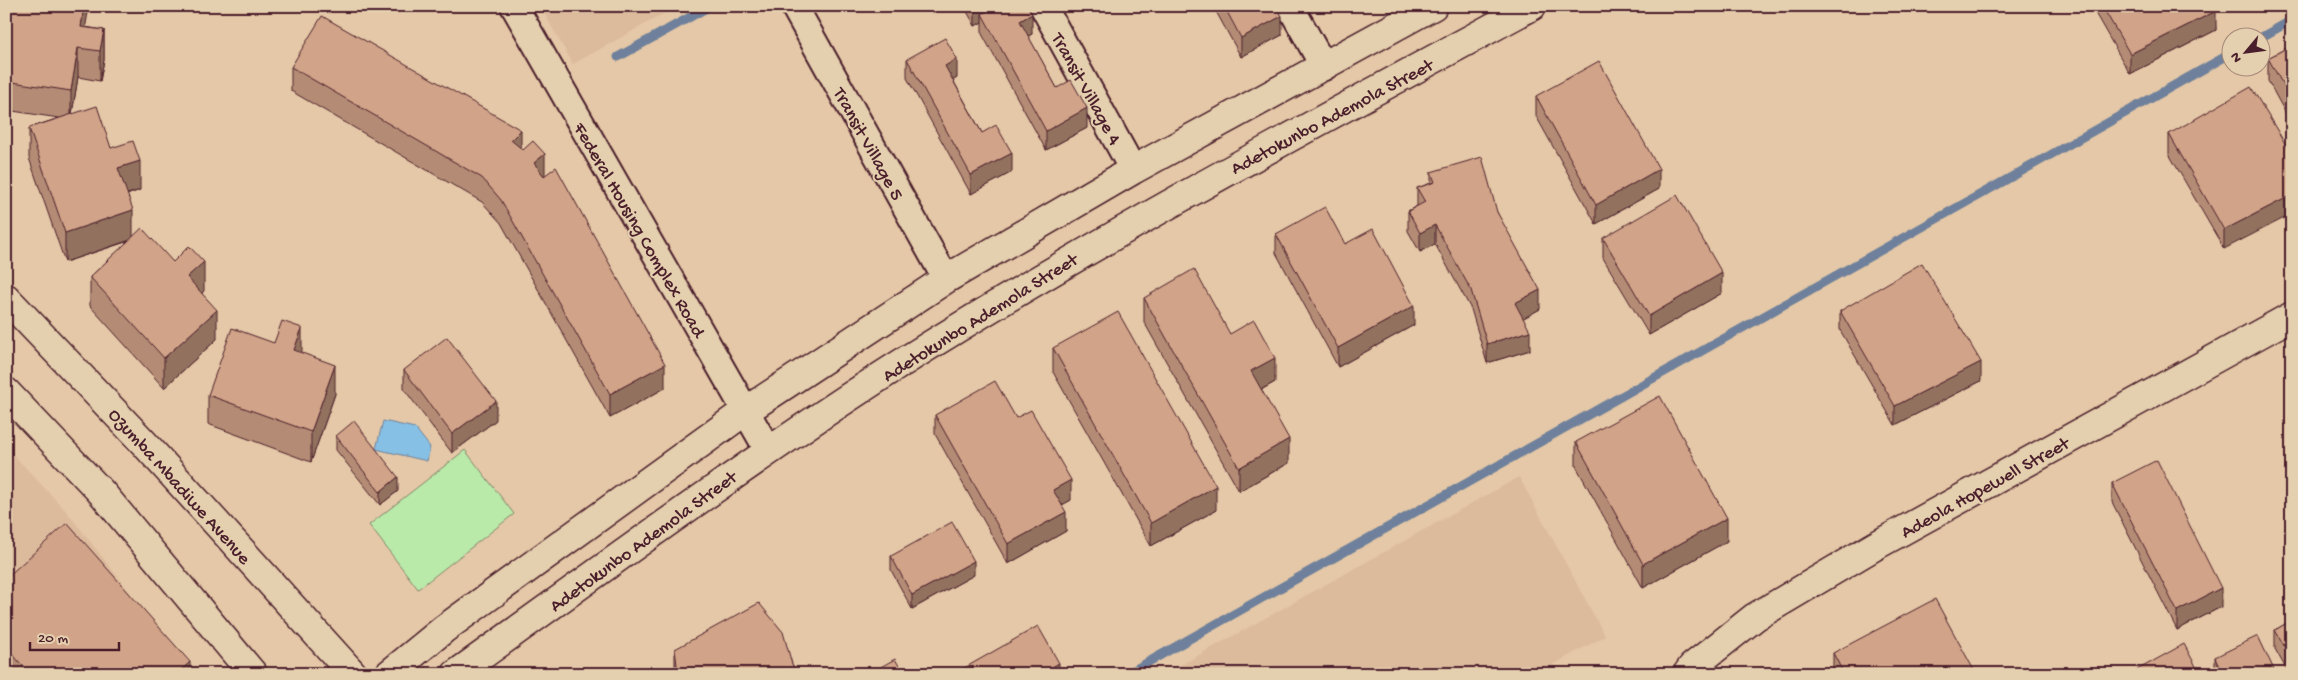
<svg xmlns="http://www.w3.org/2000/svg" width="2298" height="680" font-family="'Gochi Hand',sans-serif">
<rect width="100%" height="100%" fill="#e5c8a7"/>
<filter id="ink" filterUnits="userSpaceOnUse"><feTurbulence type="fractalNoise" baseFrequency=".02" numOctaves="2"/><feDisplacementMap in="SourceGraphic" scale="10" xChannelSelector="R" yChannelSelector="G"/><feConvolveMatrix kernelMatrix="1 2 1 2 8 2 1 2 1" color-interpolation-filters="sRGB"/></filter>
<g filter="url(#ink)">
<!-- built -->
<g fill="#dcba9c">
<polygon points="540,6 673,6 674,8 573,64"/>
<polygon points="6,447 66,511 194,674 6,674"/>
<polygon points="1519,477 1605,636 1536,674 1165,674"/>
</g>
<!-- green -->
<polygon fill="#b9eaa9" stroke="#82846a" points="465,450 514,514 418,589 369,525"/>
<!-- water -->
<polygon fill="#86c1e5" stroke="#6e809b" points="383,421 415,428 430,447 427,461 376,449"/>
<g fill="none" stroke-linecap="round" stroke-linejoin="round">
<!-- stream -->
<g stroke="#6e809b" stroke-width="9">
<polyline points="2260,38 2292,20"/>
<polyline points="618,57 710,6"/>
<polyline points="1127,674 2230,54"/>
</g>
<defs>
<g id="minor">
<polyline points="514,6 768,450"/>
<polyline points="794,6 946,279"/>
<polyline points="1043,6 1133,170"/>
<polyline points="1290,6 1324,67"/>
</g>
<polyline id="tertiary" points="1687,674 1692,667 1755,617 1875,546 2292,316"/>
<g id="secondary">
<polyline points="389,674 444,629 744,412 946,279 1133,170 1433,6"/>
<path d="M456,674C603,569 748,461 900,364C1105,235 1319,121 1532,6"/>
</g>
<g id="trunk">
<polyline points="6,298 144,443 353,674"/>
<polyline points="6,392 102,493 253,674"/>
</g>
</defs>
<!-- minor casing -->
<use href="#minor" stroke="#4a1f2b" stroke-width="30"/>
<!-- tertiary casing -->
<use href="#tertiary" stroke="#4a1f2b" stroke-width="31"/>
<!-- secondary casing -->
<use href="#secondary" stroke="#4a1f2b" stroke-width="31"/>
<!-- trunk casing -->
<use href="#trunk" stroke="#4a1f2b" stroke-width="31"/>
<!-- minor -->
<use href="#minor" stroke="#e4cfae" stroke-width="26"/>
<!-- tertiary -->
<use href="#tertiary" stroke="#e4cfae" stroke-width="28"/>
<!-- secondary -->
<use href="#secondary" stroke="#e4cfae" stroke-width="28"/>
<!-- trunk -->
<use href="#trunk" stroke="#e4cfae" stroke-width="28"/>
</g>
<!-- wall -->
<g fill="#b48c75" stroke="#4a1f2b">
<polygon points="88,6 85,27 104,30 104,60 100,81 78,77 72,114 111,148 140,190 127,195 133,237 173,262 204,291 202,293 217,339 164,388 90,306 90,277 129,241 65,262 29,158 29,128 59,118 6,110 6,40"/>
<polygon points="964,6 1027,6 1032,34 1028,36 1057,88 1087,128 1046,150 982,34 982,22 975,26"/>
<polygon points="1213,6 1276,6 1282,35 1241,57"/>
<polygon points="2091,6 2214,6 2216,30 2130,74"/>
<polygon points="2292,45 2292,125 2268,81 2268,58"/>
<polygon points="907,59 957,78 953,80 982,133 1012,172 971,194 907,78"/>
<polygon points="291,67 521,149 545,176 665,388 610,418 501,223 482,202 291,91"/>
<polygon points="1536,96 1659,189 1596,224 1536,116"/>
<polygon points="2169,134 2292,155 2224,249 2169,154"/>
<polygon points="1431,172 1497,212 1540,309 1523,318 1530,350 1487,363 1471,309 1435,244 1420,252 1408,231 1408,211 1417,206 1417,188 1431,183"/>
<polygon points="1276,234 1345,244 1414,325 1338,367 1276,253"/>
<polygon points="1603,238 1722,293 1649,335 1603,258"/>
<polygon points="1144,298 1230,334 1275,382 1261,390 1289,463 1239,491 1144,322"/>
<polygon points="1840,311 1981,381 1895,425 1840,330"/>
<polygon points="1053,348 1216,510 1151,546 1053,372"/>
<polygon points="302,353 335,394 311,462 208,424 208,395"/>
<polygon points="404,370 496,420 452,453 404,389"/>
<polygon points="935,415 1016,418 1071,500 1062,505 1066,531 1008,564 935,434"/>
<polygon points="336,436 398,491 380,505 336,450"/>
<polygon points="1576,442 1727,541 1643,588 1576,466"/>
<polygon points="2112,483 2221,607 2177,630 2112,502"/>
<polygon points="891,556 974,575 912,609 891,570"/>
<polygon points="6,578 190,674 9,674 6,671"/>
<polygon points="2292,620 2292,674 2289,674 2275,649 2275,630"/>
<polygon points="675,649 792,664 797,674 675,674"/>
<polygon points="1833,653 1976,674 1833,674"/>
<polygon points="2215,657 2276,674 2217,674 2215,671"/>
</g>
<!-- shaded-wall -->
<g fill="#92725f" stroke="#4a1f2b">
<polygon points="84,6 88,6 88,12 82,48 81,27"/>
<polygon points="976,6 1011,6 982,14 982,22 975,26 975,7"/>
<polygon points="2216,11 2216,30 2130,74 2130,54"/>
<polygon points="1032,14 1032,34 1020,40 1020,21"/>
<polygon points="1282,16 1282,35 1241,57 1241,38"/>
<polygon points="104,30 104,60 100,81 100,51"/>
<polygon points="78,48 78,77 71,120 71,91"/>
<polygon points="957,59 957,78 945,85 945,66"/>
<polygon points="1087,108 1087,128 1046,150 1046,131"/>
<polygon points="521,130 521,153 511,140"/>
<polygon points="1012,153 1012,172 971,194 971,175"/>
<polygon points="545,154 545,178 534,163"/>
<polygon points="140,161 140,190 118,197 118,168"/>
<polygon points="1659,169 1659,189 1596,224 1596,205"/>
<polygon points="2292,195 2292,214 2224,249 2224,230"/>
<polygon points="133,210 133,239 65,262 65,233"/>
<polygon points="1435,225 1435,244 1420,252 1420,233"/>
<polygon points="204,262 204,291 187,307 187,277"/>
<polygon points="1722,273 1722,293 1649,335 1649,316"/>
<polygon points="1540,290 1540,309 1515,323 1515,303"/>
<polygon points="1414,306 1414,325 1338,367 1338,348"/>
<polygon points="217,310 217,339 164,388 164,358"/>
<polygon points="302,328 302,358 294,350"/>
<polygon points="1530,331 1530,350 1487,363 1487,344"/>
<polygon points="1275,358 1275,382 1251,395 1251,371"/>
<polygon points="1981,362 1981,381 1895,425 1895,406"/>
<polygon points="665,364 665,388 610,418 610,394"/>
<polygon points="335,365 335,394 311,462 311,432"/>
<polygon points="496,401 496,420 452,453 452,434"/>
<polygon points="1289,439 1289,463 1239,491 1239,468"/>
<polygon points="398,477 398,491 380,505 380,492"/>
<polygon points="1071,480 1071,500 1053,510 1053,490"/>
<polygon points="1216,486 1216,510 1151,546 1151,523"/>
<polygon points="1066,512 1066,531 1008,564 1008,544"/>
<polygon points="1727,518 1727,541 1643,588 1643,564"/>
<polygon points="974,561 974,575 912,609 912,595"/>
<polygon points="2221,588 2221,607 2177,630 2177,611"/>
<polygon points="190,662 190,674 177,674"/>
<polygon points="1059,663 1059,674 1040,674"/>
</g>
<!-- building -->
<g fill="#d1a388" stroke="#4a1f2b">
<polygon points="11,6 84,6 81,27 104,30 100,51 78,48 71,91 6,81 6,40"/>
<polygon points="996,6 1027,6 1032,14 1020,21 1057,88 1071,80 1087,108 1046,131 982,14"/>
<polygon points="1224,6 1276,6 1282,16 1241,38"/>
<polygon points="2102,6 2214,6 2216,11 2130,54"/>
<polygon points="322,16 521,130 511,140 523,150 533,141 545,154 534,163 544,176 556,167 665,364 610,394 501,200 482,178 291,67"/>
<polygon points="945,38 957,59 945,66 982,133 996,125 1012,153 971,175 907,59"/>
<polygon points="2292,45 2292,101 2268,58"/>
<polygon points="1599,61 1659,169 1596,205 1536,96"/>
<polygon points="2251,87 2292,155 2292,195 2224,230 2169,134"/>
<polygon points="97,106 111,148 133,141 140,161 118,168 133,210 65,233 29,128"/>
<polygon points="1482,157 1497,212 1540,290 1515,303 1530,331 1487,344 1471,290 1435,225 1420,233 1408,211 1425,202 1417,188 1435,182 1431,172"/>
<polygon points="1677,195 1722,273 1649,316 1603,238"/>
<polygon points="1325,207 1345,244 1373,229 1414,306 1338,348 1276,234"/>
<polygon points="142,228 173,262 189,246 204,262 187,277 217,310 164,358 90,277"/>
<polygon points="1922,263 1981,362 1895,406 1840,311"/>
<polygon points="1194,269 1230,334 1254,320 1275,358 1251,371 1289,439 1239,468 1144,298"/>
<polygon points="1118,312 1216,486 1151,523 1053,348"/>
<polygon points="282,321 302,328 294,350 335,365 311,432 208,395 232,328 274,343"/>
<polygon points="447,337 496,401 452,434 404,370"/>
<polygon points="995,381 1016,418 1031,410 1071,480 1053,490 1066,512 1008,544 935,415"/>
<polygon points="1660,396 1727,518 1643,564 1576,442"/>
<polygon points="354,421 398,477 380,492 336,436"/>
<polygon points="2157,460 2221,588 2177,611 2112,483"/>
<polygon points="952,522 974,561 912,595 891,556"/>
<polygon points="67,523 190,662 177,674 30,674 6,647 6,578"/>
<polygon points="1935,599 1976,674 1844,674 1833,653"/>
<polygon points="759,603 783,632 792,664 797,674 678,674 675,649"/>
<polygon points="2292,620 2292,659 2275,630"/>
<polygon points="1038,626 1059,663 1040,674 954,674"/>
<polygon points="2258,636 2276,674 2223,674 2215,657"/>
<polygon points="2184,644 2200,674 2139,674 2137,670"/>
<polygon points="895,659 904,674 868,674"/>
</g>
</g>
<g text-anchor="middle" stroke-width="4" stroke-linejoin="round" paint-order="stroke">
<!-- street labels -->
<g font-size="19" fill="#4a1f2b" stroke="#e4cfae">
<text transform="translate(1088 88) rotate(61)" y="7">Transit Village 4</text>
<text transform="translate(1331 115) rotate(-28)" y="7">Adetokunbo Ademola Street</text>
<text transform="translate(870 143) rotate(61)" y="7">Transit Village 5</text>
<text transform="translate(641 229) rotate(60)" y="7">Federal Housing Complex Road</text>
<text transform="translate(979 316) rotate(-32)" y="7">Adetokunbo Ademola Street</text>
<text transform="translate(181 485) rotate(48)" y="7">Ozumba Mbadiwe Avenue</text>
<text transform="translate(1984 486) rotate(-29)" y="7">Adeola Hopewell Street</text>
<text transform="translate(642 540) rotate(-36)" y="7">Adetokunbo Ademola Street</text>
</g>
</g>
<!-- margin -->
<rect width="2298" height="680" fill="none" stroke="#e4cfae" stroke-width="25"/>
<rect x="12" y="12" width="2273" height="655" fill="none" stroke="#4a1f2b" stroke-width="2" filter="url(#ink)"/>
<!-- north arrow -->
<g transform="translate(2246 52) rotate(241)"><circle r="24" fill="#e4cfae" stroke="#a6897a"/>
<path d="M0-4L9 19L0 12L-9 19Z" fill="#4a1f2b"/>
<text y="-8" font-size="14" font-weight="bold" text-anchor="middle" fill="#4a1f2b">N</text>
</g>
<!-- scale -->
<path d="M30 642v8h89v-8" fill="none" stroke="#4a1f2b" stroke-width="2.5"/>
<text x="38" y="642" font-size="15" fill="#4a1f2b" stroke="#e4cfae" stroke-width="4" paint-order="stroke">20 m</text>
</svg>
